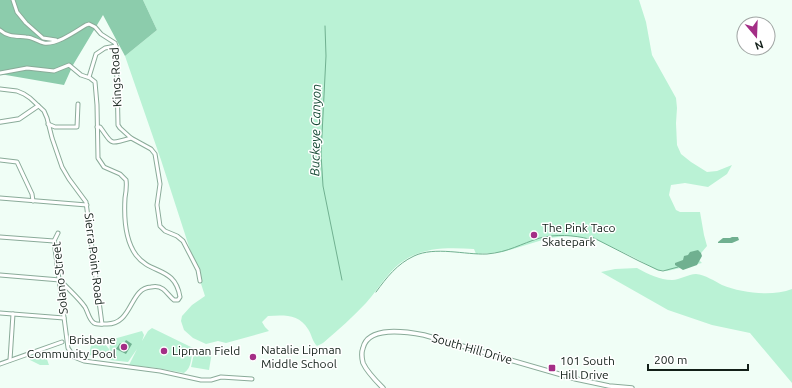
<svg xmlns="http://www.w3.org/2000/svg" width="792" height="388" font-family="Ubuntu,sans-serif">
<rect width="100%" height="100%" fill="#f0fef6"/>
<!-- green -->
<g fill="#baf2d5">
<path d="M143,0H639L646,22L652,55L676,98L677,108L676,123L677,145L681,154L691,162L707,172L717,171L732,165L727,174L708,187L685,183L671,185L669,195L676,210L680,212H700L704,235L707,246L697,258L702,263L667,271L657,270L633,257L597,240L580,237L567,236L549,238L503,252L476,254L474,249C441,247 412,247 389,274C381,283 374,294 366,303C353,317 338,330 323,343L317,346C312,341 312,335 308,329C299,314 284,315 268,316L262,322L265,327L269,331L226,343L218,341L206,344L193,338L184,330L181,321L182,316L192,305L205,296L161,160L125,56L157,30Z"/>
<path d="M637,268C648,274 660,280 672,280C680,280 688,274 696,274C705,275 715,281 722,285C742,293 772,297 792,289V383L750,333L712,325L668,310L601,272L615,269Z"/>
<path d="M152,328L193,348C191,357 192,368 184,373L157,368L129,365L137,349L128,362L109,360L110,340L142,331L144,335L142,341L148,331Z"/>
<polygon points="96,343 105,344 109,349 109,358 89,355 91,345"/>
<polygon points="195,349 212,352 209,370 191,367"/>
<polygon points="42,351 45,354 49,365 40,365 30,360 29,356"/>
</g>
<!-- forest -->
<polygon fill="#8cccac" points="0,0 143,0 157,30 125,56 103,15 73,65 64,85 0,74"/>
<!-- water -->
<g fill="#70b090">
<polygon points="732,237 738,237 739,240 732,243 718,243 718,242 723,238 730,238"/>
<polygon points="698,250 701,253 702,256 697,265 683,270 675,265 675,263 683,260 684,256 688,255 690,252"/>
<polygon points="126,340 132,344 126,354 116,349 120,343 123,345"/>
</g>
<g fill="none" stroke-linecap="round" stroke-linejoin="round">
<!-- stream -->
<g stroke="#70b090" stroke-width="1">
<polyline points="325,26 326,56 321,154 323,186 342,280"/>
<path d="M376,292C387,277 397,264 414,256C435,246 465,255 487,254C509,252 520,244 540,238C555,234 574,235 589,239L590,236L639,261L658,270L663,271L678,267"/>
</g>
<defs>
<g id="minor">
<polyline points="13,0 17,12 26,23 43,38 56,40"/>
<path d="M0,30C7,37 17,36 26,37C33,37 38,42 44,43C57,45 76,31 86,25L89,24L95,27L101,34L115,43L116,46L115,61L117,78L118,125L120,128L131,138"/>
<path d="M0,73L27,68L54,71L69,65L81,75L90,78L95,82L97,105L98,158L104,167L120,174L126,180C127,186 126,192 125,198C124,215 125,240 136,255C151,275 175,266 180,297L178,300H174C170,297 167,292 163,289C159,286 155,286 151,287C129,288 133,325 106,324C103,324 97,325 94,323C89,320 88,312 85,307C78,297 68,289 60,280L0,275"/>
<polyline points="89,77 96,54 105,48 116,46"/>
<polyline points="0,89 17,91 24,94 30,98 44,111 47,118 52,138 62,167 69,179 86,202 102,324"/>
<polyline points="48,124 55,127 77,127 78,104"/>
<path d="M97,127H100C113,144 108,145 131,138L151,149L155,154L160,184L157,205L160,226L165,231L177,236L183,241L198,270L200,281"/>
<polyline points="0,160 17,162 32,194 33,201"/>
<polyline points="0,198 87,205"/>
<polyline points="58,233 54,241 68,348 74,357 84,361 160,371 201,380 211,380 221,377 252,379"/>
<polyline points="0,237 54,241"/>
<polyline points="0,313 64,318"/>
<polyline points="10,360 13,314"/>
<polyline points="0,364 62,342"/>
</g>
<g id="tertiary">
<polyline points="0,122 19,119 38,106"/>
<path d="M383,388C376,381 367,372 363,363C362,359 361,353 363,348C368,325 408,332 424,335L576,379L609,386L632,388"/>
</g>
</defs>
<!-- minor casing -->
<use href="#minor" stroke="#8aab99" stroke-width="5"/>
<!-- tertiary casing -->
<use href="#tertiary" stroke="#8aab99" stroke-width="5.5"/>
<!-- minor -->
<use href="#minor" stroke="#fff" stroke-width="3"/>
<!-- tertiary -->
<use href="#tertiary" stroke="#fff" stroke-width="3.5"/>
</g>
<!-- markers -->
<g fill="#a42e86" stroke="#fff" stroke-width="1.5">
<circle cx="534" cy="235" r="4"/>
<circle cx="124" cy="347" r="4"/>
<circle cx="164" cy="351" r="4"/>
<circle cx="253" cy="357" r="4"/>
<rect x="548" y="364" width="8" height="8" rx="2"/>
</g>
<g text-anchor="middle" stroke-width="3" stroke-linejoin="round" paint-order="stroke">
<!-- street labels -->
<g font-size="12" fill="#121f18" stroke="#fff">
<text transform="translate(116 77) rotate(-93)" y="4">Kings Road</text>
<text transform="translate(94 259) rotate(83)" y="4">Sierra Point Road</text>
<text transform="translate(60 278) rotate(-96)" y="4">Solano Street</text>
<text transform="translate(472 349) rotate(16)" y="4">South Hill Drive</text>
</g>
<!-- poi labels -->
<g font-size="12" fill="#121f18" stroke="#fff" text-anchor="start">
<text x="542" y="232">The Pink Taco<tspan x="542" dy="14">Skatepark</tspan></text>
<text x="116" y="344" text-anchor="end">Brisbane<tspan x="116" dy="14">Community Pool</tspan></text>
<text x="261" y="354">Natalie Lipman<tspan x="261" dy="14">Middle School</tspan></text>
<text x="172" y="355">Lipman Field</text>
<text x="560" y="365">101 South<tspan x="560" dy="14">Hill Drive</tspan></text>
</g>
<!-- water labels -->
<g font-size="13" font-style="italic" fill="#194c36" stroke="#fff">
<text transform="translate(315 130) rotate(-89)" y="5">Buckeye Canyon</text>
</g>
</g>
<!-- north arrow -->
<g transform="translate(756 36) rotate(161)"><circle r="19" fill="#ffffff" stroke="#a0a5a3"/>
<path d="M0-3L7 15L0 10L-7 15Z" fill="#a42e86"/>
<text y="-6" font-size="11" font-weight="bold" text-anchor="middle" fill="#121f18">N</text>
</g>
<!-- scale -->
<path d="M648 364v6h100v-6" fill="none" stroke="#121f18" stroke-width="2"/>
<text x="654" y="364" font-size="12" fill="#121f18" stroke="#ffffff" stroke-width="3" paint-order="stroke">200 m</text>
</svg>
